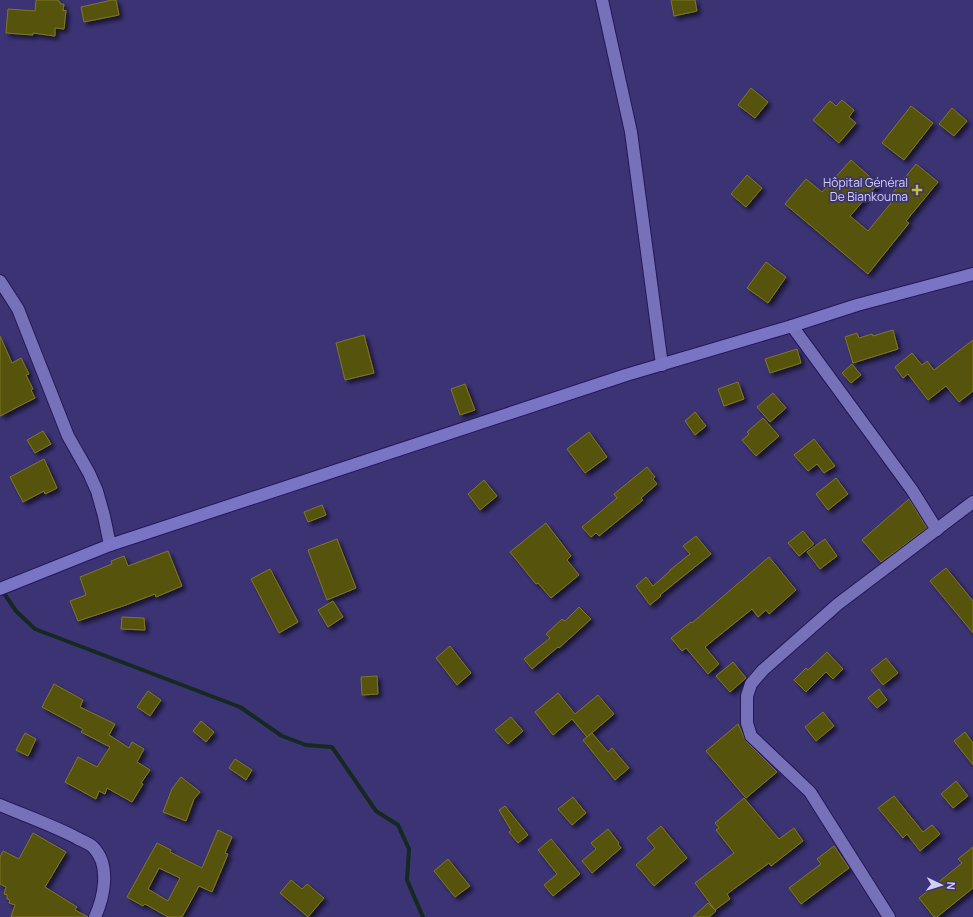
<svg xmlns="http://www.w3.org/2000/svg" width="973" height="917" font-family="Manrope,sans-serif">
<defs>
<filter id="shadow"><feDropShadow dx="3.5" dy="3.5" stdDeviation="2" flood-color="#0009"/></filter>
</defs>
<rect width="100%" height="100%" fill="#3c3375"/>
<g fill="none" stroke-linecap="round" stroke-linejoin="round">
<!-- stream -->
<polyline stroke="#162921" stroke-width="4" points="1,589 16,611 35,629 240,707 282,736 306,745 332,747 376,811 398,825 409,849 407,880 423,917"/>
</g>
<!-- building -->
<g fill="#57530a" stroke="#7f791e" fill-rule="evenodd" filter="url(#shadow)">
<polygon points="36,0 58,0 58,1 60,2 60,4 64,4 63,11 66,10 64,29 55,28 55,36 33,33 33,35 6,33 8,9 35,11"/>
<polygon points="112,0 116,0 119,15 84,22 81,7"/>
<polygon points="671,0 695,0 697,11 674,16"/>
<polygon points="751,88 768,102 755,118 738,105"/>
<polygon points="842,100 854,110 849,117 856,123 839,143 813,120 830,101 836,106"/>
<polygon points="911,106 933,123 904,160 882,143"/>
<polygon points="952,108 967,121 954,136 939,124"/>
<polygon points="851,160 878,184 850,216 868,231 891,203 887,200 916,164 938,182 906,221 909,223 868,274 785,204 806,179 822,192"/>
<polygon points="747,175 762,188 746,207 731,194"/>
<polygon points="766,262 786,277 768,303 747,288"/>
<polygon points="893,330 898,349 853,363 845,337 857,333 859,338 872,334 873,336"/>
<polygon points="364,335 374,373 345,380 336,343"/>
<polygon points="0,336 12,363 21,358 29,374 26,375 33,389 31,390 35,398 0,416"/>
<polygon points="973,340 973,391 959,402 946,386 928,400 908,374 903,378 895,367 912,353 922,365 927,361 934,370"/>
<polygon points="797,349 801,363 770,373 765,359"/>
<polygon points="852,364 861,375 851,383 842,373"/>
<polygon points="738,382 744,399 724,406 718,389"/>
<polygon points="465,384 475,410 460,415 451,389"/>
<polygon points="773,393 786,408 770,422 757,407"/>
<polygon points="695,412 706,426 695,435 685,421"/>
<polygon points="763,418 779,436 756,456 742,440 749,434 747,432"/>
<polygon points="43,431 51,444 35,453 27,440"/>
<polygon points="589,432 607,457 585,473 567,449"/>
<polygon points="814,439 835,466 824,473 817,464 808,471 794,455"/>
<polygon points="44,459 57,488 45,494 44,491 23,502 10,477"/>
<polygon points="647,467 655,477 653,479 657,484 641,498 643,500 599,536 596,533 591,537 582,527 617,498 614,494"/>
<polygon points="836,478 848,494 828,510 816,494"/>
<polygon points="484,480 497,496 480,510 468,494"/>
<polygon points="909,499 927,528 881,562 862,540"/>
<polygon points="322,505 326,515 308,522 304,512"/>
<polygon points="546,523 571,556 567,560 579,575 551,598 538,583 536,584 510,552"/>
<polygon points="803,531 814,544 799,556 788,543"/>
<polygon points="696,536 711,554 660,595 661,596 650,605 636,586 646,577 653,586 670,571 670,570 690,554 683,546"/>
<polygon points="337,539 356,588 327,600 308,550"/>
<polygon points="825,539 837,556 820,569 807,552"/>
<polygon points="168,551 182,586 156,597 155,594 123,606 78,621 70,601 86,595 80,577 112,564 111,561 124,556 128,566"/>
<polygon points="769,557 796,590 769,614 766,610 758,617 752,609 705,647 719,664 708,674 686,648 682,651 671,638 691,622 692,623"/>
<polygon points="946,568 973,601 973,633 930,581"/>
<polygon points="270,569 298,622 279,633 251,579"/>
<polygon points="333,601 343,617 328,627 318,610"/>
<polygon points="579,607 591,619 559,648 558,647 532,669 524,659 550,638 546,634 562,619 565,621"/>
<polygon points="122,617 144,618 145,630 121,629"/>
<polygon points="450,646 471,673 457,685 436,658"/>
<polygon points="827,652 843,669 833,679 826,672 806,692 794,680 806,668 808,670"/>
<polygon points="886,658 898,673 883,685 871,670"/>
<polygon points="733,662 746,678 730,692 716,676"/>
<polygon points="377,676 378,694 362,695 361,677"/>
<polygon points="54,684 83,700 80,707 115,724 109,735 129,748 132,742 144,749 137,762 150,770 141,783 143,784 132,802 107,788 105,794 99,791 96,799 65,782 78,757 97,767 110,747 81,732 83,729 42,707"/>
<polygon points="879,689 887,700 877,708 868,698"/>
<polygon points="148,691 161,700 150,716 137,707"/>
<polygon points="558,693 575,714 598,695 614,714 587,737 572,719 553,735 535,712"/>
<polygon points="823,712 834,726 816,741 805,727"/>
<polygon points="511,717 523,731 508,744 495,730"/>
<polygon points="201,721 214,732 206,742 193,731"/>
<polygon points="738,724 746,741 777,772 746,798 706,751"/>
<polygon points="965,732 973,743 973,765 954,741"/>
<polygon points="25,733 36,739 28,756 16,750"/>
<polygon points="592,733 608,752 612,748 629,768 615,780 583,740"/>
<polygon points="235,759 252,770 246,780 229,768"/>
<polygon points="181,777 200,792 194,799 186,821 163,812 172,789"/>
<polygon points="956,781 968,796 953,808 941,794"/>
<polygon points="894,796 923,832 932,825 940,834 920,851 907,834 903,838 878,808"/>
<polygon points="573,797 586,813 572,825 558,809"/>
<polygon points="744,798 779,839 794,828 803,841 771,866 769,863 727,894 730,899 715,910 695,883 734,853 716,830 719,828 715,823"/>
<polygon points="505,806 528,835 518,843 509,832 511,830 499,810"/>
<polygon points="661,826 687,858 654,886 636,865 655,848 647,838"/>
<polygon points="608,829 619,843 618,844 621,848 592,873 582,861 596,849 591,843"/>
<path d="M218,830L232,837L225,853L228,854L212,892L199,886L182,917H168L145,904L143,906L127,897L157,843L171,850L170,852L202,868ZM159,868L180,878L168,901L148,889Z"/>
<polygon points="33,833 66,852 45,887 77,907 75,910 88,917 11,917 15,905 9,903 10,900 7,899 7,895 4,894 6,887 0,884 0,857 3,851 19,859"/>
<polygon points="551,839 580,874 553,896 544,885 557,874 538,850"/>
<polygon points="834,846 849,868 801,904 789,888 821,864 817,859"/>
<polygon points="973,847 973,888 937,917 934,917 919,898 962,863 958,859"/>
<polygon points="448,859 470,886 455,897 434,871"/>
<polygon points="291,880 302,889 307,884 324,898 308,917 280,893"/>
<polygon points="708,903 716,911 709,917 693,917"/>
</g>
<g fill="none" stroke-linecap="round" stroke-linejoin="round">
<defs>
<g id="street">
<polyline points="602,0 631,132 662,365"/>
<polyline points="0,281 18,309 68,436 89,473 97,491 104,516 110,545"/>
<polyline points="792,326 912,490 937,530"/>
<path d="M0,805C26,816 52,825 77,838C82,841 89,843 93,847C111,865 104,897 95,917"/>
<polyline points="889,917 810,792 751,736 747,723 747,696 751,684 763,670 838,604 973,502"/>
</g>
<polyline id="secondary" points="0,589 110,545 626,375 792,326 857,305 973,274"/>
</defs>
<!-- street casing -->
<use href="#street" stroke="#241757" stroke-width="14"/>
<!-- secondary casing -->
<use href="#secondary" stroke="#241757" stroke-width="14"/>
<!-- street -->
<use href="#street" stroke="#7671b9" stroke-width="12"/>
<!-- secondary -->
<use href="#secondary" stroke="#7a74c4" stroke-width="12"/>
</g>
<!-- markers -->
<path fill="#c4bc3d" stroke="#3c3375" stroke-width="1.5" d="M915 184h4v4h4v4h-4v4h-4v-4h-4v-4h4z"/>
<g text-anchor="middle" stroke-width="3.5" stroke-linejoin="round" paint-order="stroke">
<!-- poi labels -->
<g font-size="12" fill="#d0d0f7" stroke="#3c3375" text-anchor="end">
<text x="908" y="187">Hôpital Général<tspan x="908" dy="14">De Biankouma</tspan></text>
</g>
</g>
<!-- north arrow -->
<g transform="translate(941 885) rotate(94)" stroke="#3c3375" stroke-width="3" paint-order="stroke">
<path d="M0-3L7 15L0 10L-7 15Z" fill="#d0d0f7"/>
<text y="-6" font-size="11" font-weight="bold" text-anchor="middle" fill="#d0d0f7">N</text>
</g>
</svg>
